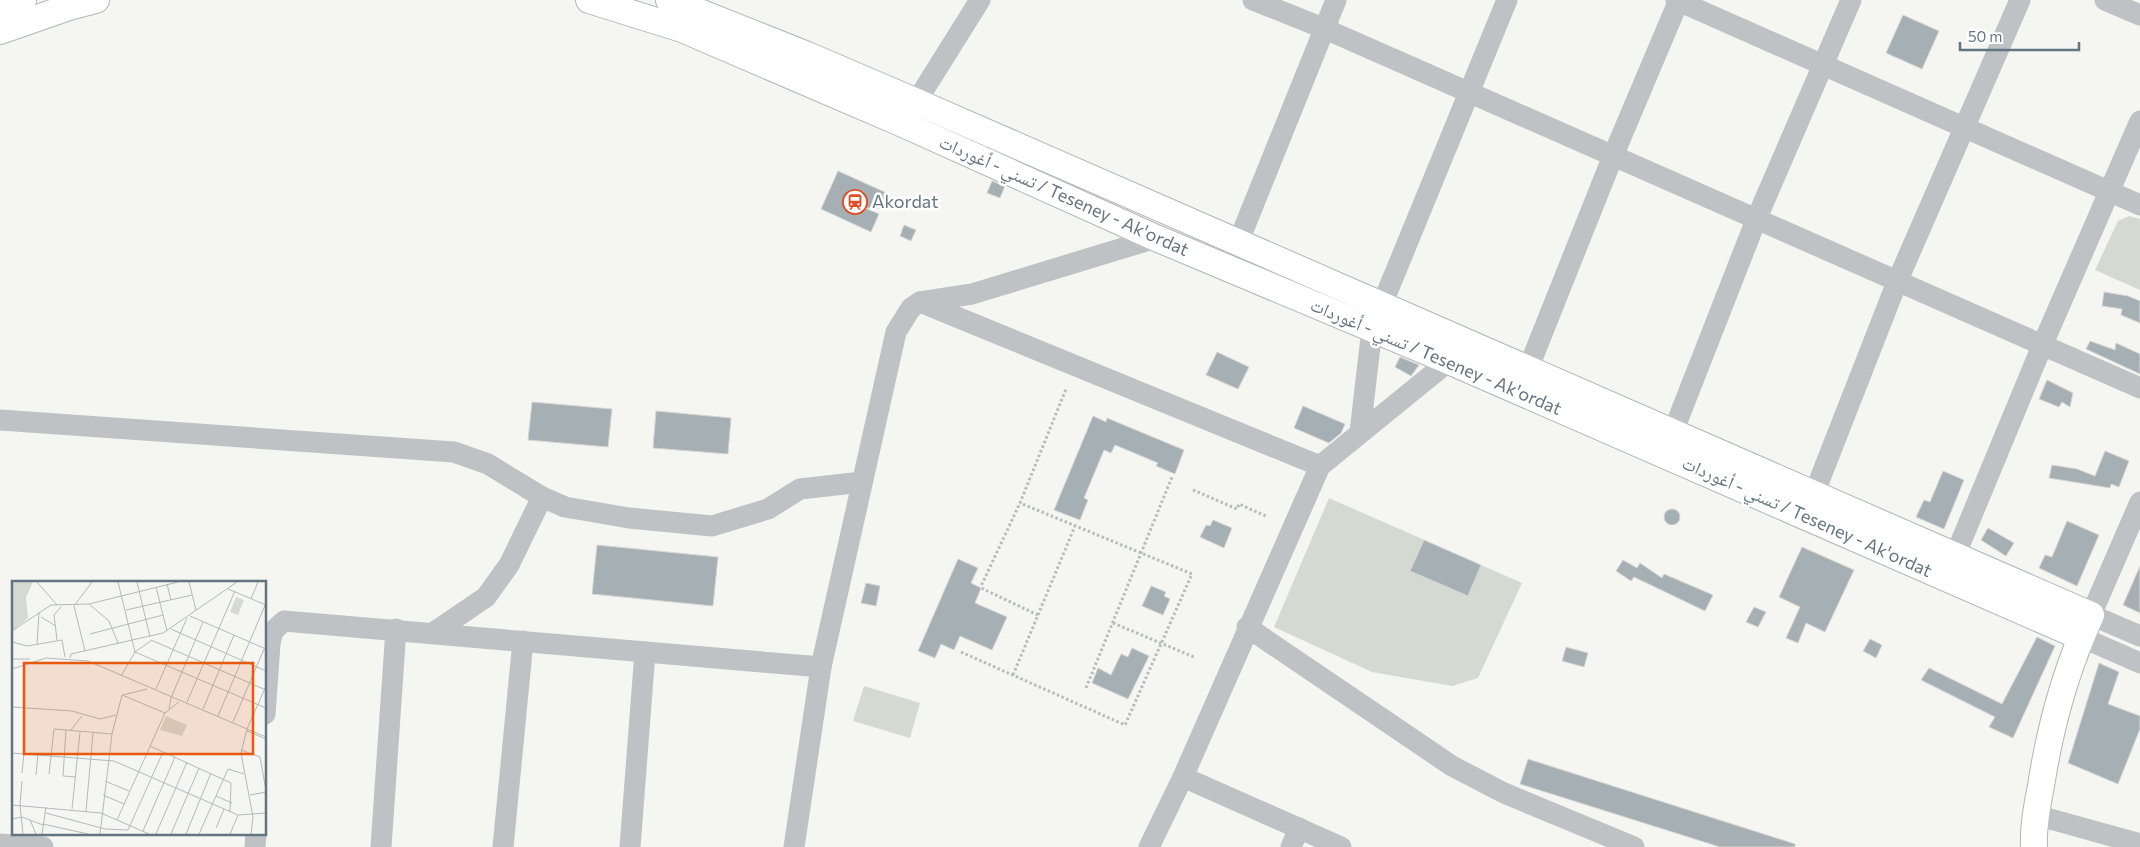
<svg xmlns="http://www.w3.org/2000/svg" width="2140" height="847" font-family="Commissioner,'Noto Naskh Arabic',sans-serif">
<rect width="100%" height="100%" fill="#f5f5f1"/>
<!-- green -->
<g fill="#d4dad1">
<polygon points="2129,216 2140,219 2140,290 2095,270 2118,221"/>
<polygon points="1329,498 1522,583 1478,678 1452,686 1372,672 1274,627"/>
<polygon points="864,686 920,703 910,738 853,721"/>
</g>
<!-- building -->
<g fill="#a6afb4" stroke="#d6d6d4">
<polygon points="1903,15 1939,31 1922,69 1886,53"/>
<polygon points="838,171 889,194 882,208 865,208 879,214 871,232 821,209"/>
<polygon points="992,181 1005,186 1000,198 987,193"/>
<polygon points="904,225 916,230 911,241 900,236"/>
<polygon points="2104,292 2128,296 2140,301 2140,323 2121,315 2122,309 2102,306"/>
<polygon points="2090,341 2115,350 2116,343 2140,354 2140,374 2086,349"/>
<polygon points="1217,352 1249,367 1238,389 1206,375"/>
<polygon points="1400,357 1419,365 1411,376 1395,367"/>
<polygon points="2047,380 2073,393 2070,407 2062,402 2059,407 2039,399"/>
<polygon points="532,402 612,409 608,447 528,440"/>
<polygon points="1303,406 1345,424 1341,433 1329,443 1294,428"/>
<polygon points="656,411 731,418 728,454 653,448"/>
<polygon points="1093,416 1106,422 1107,418 1184,450 1175,474 1156,466 1158,463 1115,445 1111,453 1104,450 1084,498 1088,500 1080,520 1054,510"/>
<polygon points="2105,451 2129,461 2119,487 2111,484 2110,488 2049,478 2052,465 2077,469 2095,476"/>
<polygon points="1943,471 1964,480 1944,529 1916,517 1924,500 1930,502"/>
<circle cx="1672" cy="517" r="8"/>
<polygon points="1213,520 1232,528 1224,548 1200,537 1206,525 1210,526"/>
<polygon points="2067,521 2099,535 2077,586 2039,568 2045,555 2052,557"/>
<polygon points="1988,528 2014,543 2006,556 1981,540"/>
<polygon points="1424,540 1481,565 1468,596 1410,571"/>
<polygon points="597,545 718,557 713,606 592,594"/>
<polygon points="1802,547 1854,570 1825,632 1806,623 1798,643 1786,638 1800,607 1779,597"/>
<polygon points="958,559 978,568 971,583 981,588 975,603 1007,617 992,650 960,636 954,650 941,644 935,658 918,651"/>
<polygon points="1623,560 1637,568 1640,563 1662,578 1664,574 1713,595 1705,611 1634,577 1631,581 1616,571"/>
<polygon points="2140,566 2140,613 2123,605"/>
<polygon points="866,583 880,586 876,606 861,603"/>
<polygon points="1151,586 1166,592 1164,596 1170,599 1163,615 1142,606"/>
<polygon points="1754,607 1766,612 1758,627 1746,622"/>
<polygon points="2037,637 2055,646 2013,738 1989,727 1995,717 1921,680 1929,668 2002,704"/>
<polygon points="1870,639 1882,645 1876,658 1863,651"/>
<polygon points="1566,647 1588,653 1584,667 1562,661"/>
<polygon points="1132,648 1149,656 1128,699 1092,683 1098,668 1111,675 1121,654 1128,657"/>
<polygon points="2099,663 2119,672 2108,704 2140,716 2140,729 2118,784 2068,763"/>
<polygon points="1528,759 1795,844 1795,847 1720,847 1520,784"/>
</g>
<g fill="none" stroke-linecap="round" stroke-linejoin="round">
<defs>
<g id="major">
<polyline points="589,0 682,29 903,124 1156,238 1449,361 2081,637"/>
<path d="M669,0L805,54L917,102L2091,615C2066,669 2050,727 2041,786C2037,806 2033,827 2034,847"/>
<polyline points="0,8 23,0"/>
<polyline points="0,31 69,7 96,0"/>
</g>
</defs>
<!-- major casing -->
<use href="#major" stroke="#b1b6b9" stroke-width="28"/>
<!-- path -->
<g stroke="#b8bbbd" stroke-width="3" stroke-dasharray="2.5 2.5" stroke-linecap="butt">
<polyline points="1193,490 1237,509 1239,504 1268,517"/>
<polyline points="1038,615 983,589 982,584 1020,503 1066,389"/>
<polyline points="1113,623 1194,657"/>
<polyline points="961,652 1125,725 1192,574 1020,503"/>
<polyline points="1013,675 1075,526"/>
<polyline points="1086,688 1172,477"/>
</g>
<!-- minor -->
<g stroke="#bec2c5" stroke-width="21">
<polyline points="1253,0 1323,28 2140,388"/>
<polyline points="1676,0 2140,205"/>
<polyline points="2105,0 2140,15"/>
<polyline points="908,115 980,0"/>
<polyline points="1238,243 1336,0"/>
<polyline points="920,302 1320,466"/>
<polyline points="1528,369 1613,156 1679,0"/>
<polyline points="0,420 454,452 488,464 542,497 565,507 629,518 712,526 768,509 800,489 862,482"/>
<polyline points="1360,432 1372,329 1507,0"/>
<polyline points="1673,432 1756,220 1851,0"/>
<polyline points="1814,494 1897,282 2020,0"/>
<polyline points="2140,502 2091,615 2140,636"/>
<polyline points="1955,556 2042,346 2140,121"/>
<polyline points="1247,627 1452,766 1504,793 1634,847"/>
<polyline points="433,633 486,597 509,565 542,497"/>
<polyline points="2081,637 2140,663"/>
<polyline points="265,714 270,644 273,631 284,621 821,667"/>
<polyline points="1183,777 1341,847"/>
<polyline points="2036,815 2140,844"/>
<polyline points="0,844 43,847"/>
<polyline points="255,847 256,833"/>
<polyline points="381,847 396,629"/>
<polyline points="503,847 523,641"/>
<polyline points="630,847 645,652"/>
<polyline points="794,847 821,667 896,332 911,308 920,302 972,294 1156,238"/>
<polyline points="1149,847 1183,777 1320,466 1449,361"/>
<polyline points="1291,847 1299,828"/>
</g>
<!-- major -->
<use href="#major" stroke="#fff" stroke-width="26"/>
</g>
<!-- icons -->
<defs>
<symbol id="station-ring" viewBox="-11 -11 22 22"><circle r="9.5" fill="#fff" stroke="#df4e27" stroke-width="1.5"/><path d="M-3-6H3Q5-6 5-4V2Q5 4 3 4L4.5 6H3L1.5 4h-3L-3 6H-4.5L-3 4Q-5 4-5 2V-4Q-5-6-3-6ZM-3.5-4v3h7v-3ZM-3.5 1v1.5H-2V1ZM2 1v1.5H3.5V1Z" fill="#df4e27"/></symbol>
</defs>
<g fill-rule="evenodd">
<use href="#station-ring" x="841" y="188" width="28" height="28"/>
</g>
<g text-anchor="middle" stroke-width="5" stroke-linejoin="round" paint-order="stroke">
<!-- street labels -->
<g font-size="18" fill="#647582" stroke="#fff">
<text transform="translate(1064 196) rotate(24)" y="6">تسني - أغوردات / Teseney - Ak'ordat</text>
<text transform="translate(1436 357) rotate(23)" y="6">تسني - أغوردات / Teseney - Ak'ordat</text>
<text transform="translate(1807 517) rotate(24)" y="6">تسني - أغوردات / Teseney - Ak'ordat</text>
</g>
<!-- poi labels -->
<g font-size="18" fill="#647582" stroke="#fff" text-anchor="start">
<text x="872" y="208">Akordat</text>
</g>
</g>
<!-- overview -->
<g transform="translate(12 581)">
<rect width="254" height="254" fill="#f5f5f1"/>
<path d="M224,16L232,19L226,34L218,31ZM154,135L175,144L170,155L148,149Z" fill="#d4dad1"/>
<path d="M0,1H21L14,16L16,37L0,50Z" fill="#d4dad1"/>
<path fill="none" stroke="#b2babe" stroke-width="1" d="M25,1L45,24M106,1L123,71L254,127M125,1L138,56M177,1L184,29M155,3L159,19M144,6L155,50M216,8L254,24M239,18L246,1M77,23L97,40L106,62M114,29L180,14M178,35L254,68M29,36L44,45M159,48L254,90M0,50L39,24L77,23L166,1M78,53L151,34M45,59L42,34L49,26M139,59L254,109M0,61L15,65L50,59L53,76M25,64L27,31M73,70L62,25L80,1M58,77L59,73L151,52L225,1M0,78H18M0,88L34,77L76,80L235,148L229,172L241,236L239,253M109,95L123,71L140,59M254,105L235,148L254,156M144,108L175,37M110,114L153,132M111,114L135,108M175,121L223,10M0,126L60,130L88,138L104,134M157,128L159,117L191,41M191,128L222,54M206,135L254,22M221,141L252,68M54,149L51,195L64,196M58,150L70,135M235,150L254,158M138,165L219,202L218,231M229,169L248,176L254,209M0,172L102,180L226,234L254,232M10,192L12,172M37,193L42,148L100,153M24,194L26,173M10,200L8,224L11,253M93,200L117,210M91,214L112,223M238,214L254,211M204,215L220,222M0,224L89,232L137,253M60,228L68,151M74,230L81,152M34,232L93,248L116,249L151,171M0,238L10,236L31,244M18,239L24,253M105,239L153,132L167,121M31,243L76,253M204,247L212,228M131,250L163,176M30,253L34,226M88,253L100,153L110,114M144,253L175,181M159,253L187,187M174,253L199,192M187,253L216,188L232,193M218,253L226,234"/>
<path fill="#e8590c" fill-opacity="0.15" stroke="#e8590c" stroke-width="2.5" d="M12,82H241V173H12Z"/>
<rect width="254" height="254" fill="none" stroke="#647582" stroke-width="2.5"/>
</g>
<!-- scale -->
<path d="M1960 42v8h119v-8" fill="none" stroke="#647582" stroke-width="2.5"/>
<text x="1968" y="42" font-size="15" fill="#647582" stroke="#ffffff" stroke-width="4" paint-order="stroke">50 m</text>
</svg>
